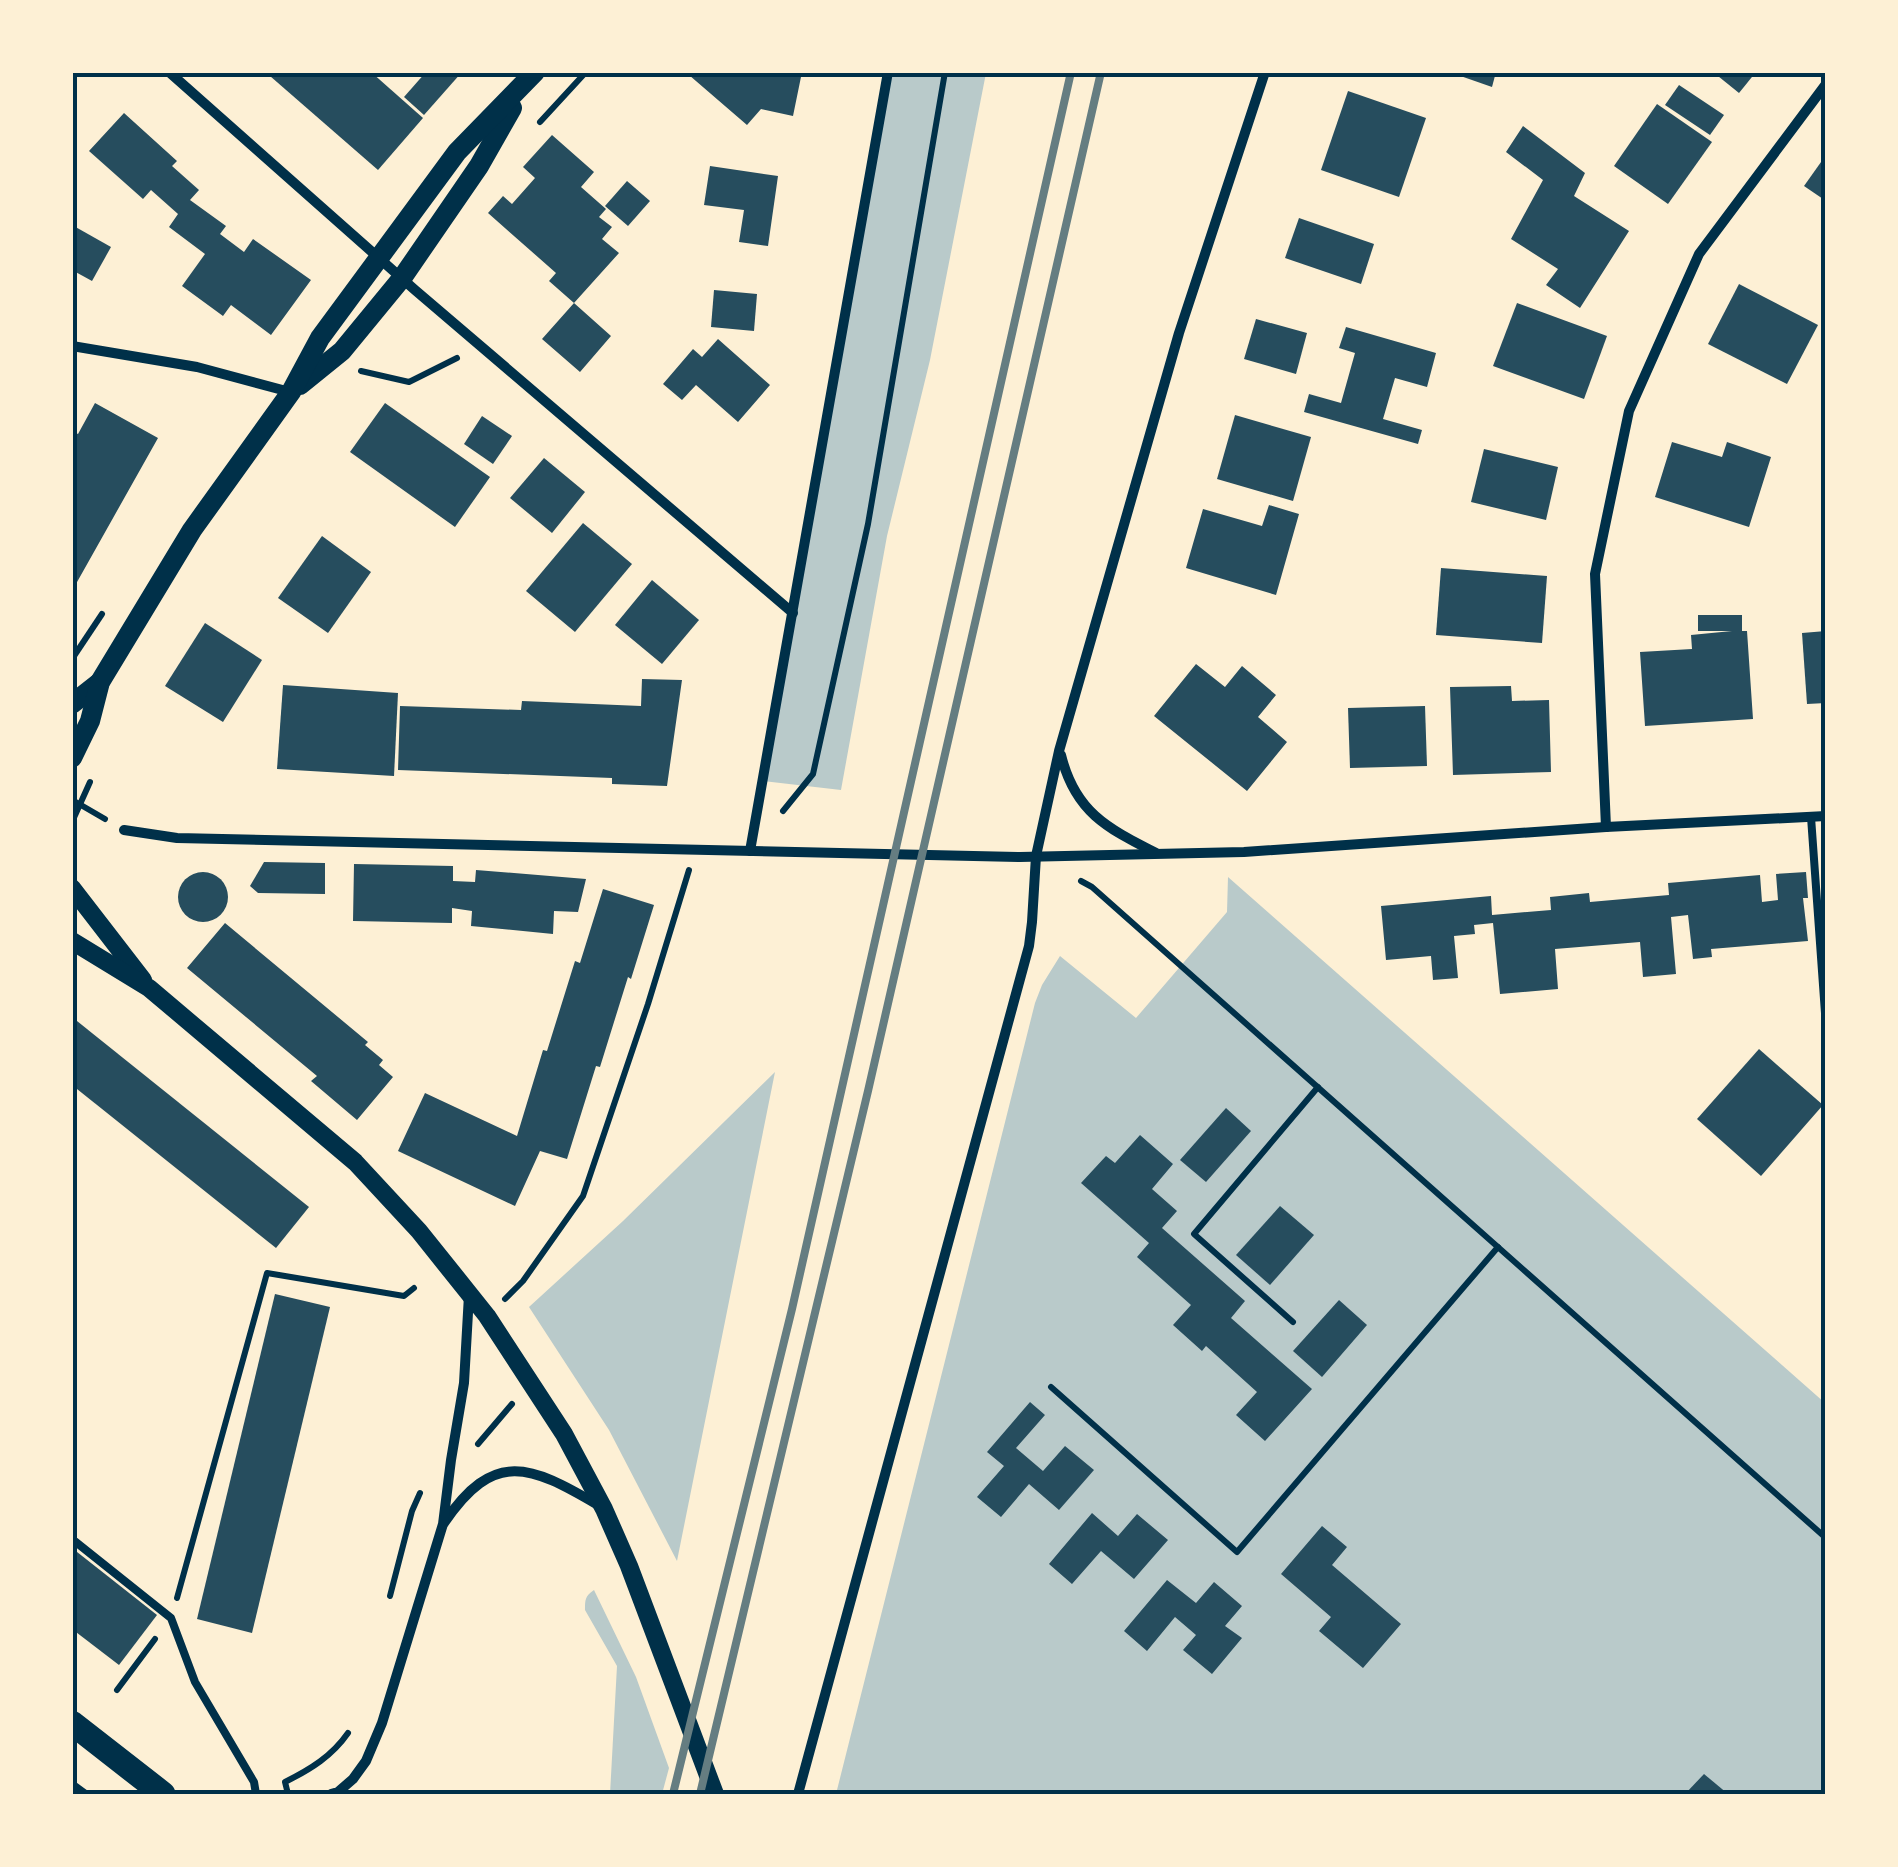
<svg xmlns="http://www.w3.org/2000/svg" width="1898" height="1867" font-family="'Source Sans 3',sans-serif">
<rect width="100%" height="100%" fill="#fdf0d5"/>
<!-- green -->
<g fill="#b9caca">
<polygon points="888,73 986,73 930,360 887,536 841,790 763,781"/>
<polygon points="1228,877 1825,1403 1825,1794 836,1794 1035,1003 1042,985 1060,956 1136,1018 1227,912"/>
<polygon points="775,1072 677,1561 609,1430 529,1307 623,1221"/>
<path d="M594,1590L636,1677L669,1768L662,1794H610L617,1666L585,1610C585,1600 585,1596 594,1590Z"/>
</g>
<!-- building -->
<g fill="#264d5e">
<polygon points="273,72 371,72 423,118 378,170 270,76"/>
<polygon points="426,72 462,72 424,115 404,97"/>
<polygon points="691,72 802,72 793,116 761,109 747,125 689,75"/>
<polygon points="1449,72 1496,72 1492,87"/>
<polygon points="1713,72 1756,72 1739,93"/>
<polygon points="1679,85 1724,115 1710,135 1665,105"/>
<polygon points="1348,91 1426,118 1399,197 1321,170"/>
<polygon points="1657,104 1712,142 1668,204 1614,166"/>
<polygon points="124,113 177,161 172,166 199,190 190,200 226,226 220,234 244,252 253,239 311,280 271,335 231,305 223,316 182,286 205,254 169,227 178,214 151,190 143,199 89,151"/>
<polygon points="1523,126 1585,173 1574,196 1629,231 1580,308 1546,285 1558,269 1511,239 1543,180 1506,152"/>
<polygon points="552,135 594,172 581,187 606,209 599,217 612,227 602,239 619,253 574,303 611,336 580,372 542,339 574,303 549,281 556,273 488,213 503,196 512,204 535,178 523,167"/>
<polygon points="1826,155 1826,201 1804,186"/>
<polygon points="710,166 778,176 768,246 739,242 744,210 704,205"/>
<polygon points="627,181 650,201 628,226 605,206"/>
<polygon points="1299,218 1374,244 1361,284 1285,258"/>
<polygon points="72,225 111,247 92,281 72,270"/>
<polygon points="1739,284 1818,325 1787,384 1708,344"/>
<polygon points="714,290 757,294 754,331 711,327"/>
<polygon points="1517,303 1607,336 1584,399 1493,366"/>
<polygon points="1256,319 1307,333 1296,374 1244,359"/>
<polygon points="1346,327 1436,353 1427,387 1395,378 1383,419 1422,430 1418,444 1304,412 1309,394 1341,403 1355,353 1339,348"/>
<polygon points="718,339 770,385 738,422 696,385 682,400 663,384 693,349 702,357"/>
<polygon points="95,403 158,438 72,591 72,431 78,434"/>
<polygon points="385,403 490,477 455,527 350,452"/>
<polygon points="1235,415 1311,437 1293,501 1217,479"/>
<polygon points="482,416 512,436 493,464 464,444"/>
<polygon points="1672,442 1722,457 1727,442 1771,457 1749,527 1655,497"/>
<polygon points="1484,449 1558,467 1546,520 1471,502"/>
<polygon points="544,458 585,492 552,533 510,498"/>
<polygon points="1269,505 1299,514 1276,595 1186,568 1203,509 1262,526"/>
<polygon points="583,523 632,564 575,632 526,591"/>
<polygon points="322,536 371,572 328,633 278,598"/>
<polygon points="1441,568 1547,576 1542,643 1436,635"/>
<polygon points="652,580 699,620 662,664 615,625"/>
<polygon points="1698,615 1742,615 1742,631 1747,631 1753,719 1645,726 1640,652 1692,649 1691,635 1732,631 1698,631"/>
<polygon points="205,623 262,660 223,722 165,686"/>
<polygon points="1826,631 1826,703 1807,704 1802,633"/>
<polygon points="1196,664 1225,687 1242,666 1276,695 1258,717 1287,742 1247,791 1154,716"/>
<polygon points="642,679 682,680 667,786 612,784 612,778 398,770 400,706 521,710 522,701 641,706"/>
<polygon points="283,685 398,693 394,776 277,769"/>
<polygon points="1511,686 1512,701 1549,700 1551,772 1453,775 1450,687"/>
<polygon points="1425,706 1427,766 1350,768 1348,708"/>
<polygon points="264,862 325,863 325,894 258,893 250,886"/>
<polygon points="354,864 453,866 453,881 475,882 476,870 586,879 578,912 554,911 553,934 471,926 472,911 452,908 452,923 353,921"/>
<polygon points="1806,872 1808,898 1803,898 1808,941 1711,949 1712,957 1693,959 1688,915 1671,917 1676,974 1643,977 1640,942 1555,949 1558,989 1500,994 1493,923 1474,925 1475,934 1454,936 1458,978 1433,980 1431,956 1386,960 1381,906 1491,896 1492,915 1551,910 1550,897 1589,893 1590,902 1669,895 1668,883 1760,875 1762,902 1778,900 1776,874"/>
<circle cx="203" cy="897" r="25"/>
<polygon points="603,889 654,905 631,979 628,977 600,1067 596,1066 567,1159 540,1151 515,1206 398,1151 425,1093 517,1136 543,1050 547,1051 575,961 580,963"/>
<polygon points="225,923 368,1042 365,1045 383,1060 379,1065 393,1077 357,1120 311,1081 317,1076 187,968"/>
<polygon points="72,1017 309,1207 276,1248 72,1085"/>
<polygon points="1759,1049 1823,1105 1761,1176 1697,1119"/>
<polygon points="1226,1108 1251,1131 1206,1182 1180,1160"/>
<polygon points="1140,1135 1173,1164 1152,1189 1177,1211 1162,1228 1245,1301 1231,1318 1312,1389 1265,1441 1236,1415 1257,1392 1206,1346 1202,1351 1173,1325 1191,1305 1137,1257 1149,1243 1081,1183 1106,1156 1115,1163"/>
<polygon points="1280,1206 1314,1235 1270,1285 1236,1255"/>
<polygon points="275,1294 330,1307 252,1633 197,1619"/>
<polygon points="1339,1300 1367,1325 1322,1377 1293,1351"/>
<polygon points="1030,1402 1045,1415 1016,1448 1043,1471 1065,1446 1094,1470 1059,1510 1029,1484 1001,1517 977,1497 1004,1466 987,1452"/>
<polygon points="1092,1513 1118,1536 1137,1514 1168,1540 1134,1579 1101,1551 1072,1584 1049,1564"/>
<polygon points="1322,1526 1347,1547 1332,1565 1401,1624 1363,1668 1319,1631 1331,1617 1281,1574"/>
<polygon points="72,1548 157,1615 119,1665 72,1629"/>
<polygon points="1167,1580 1196,1603 1214,1582 1242,1606 1225,1626 1242,1638 1212,1674 1183,1650 1196,1635 1175,1617 1147,1651 1124,1631"/>
<polygon points="1704,1774 1728,1794 1685,1794"/>
</g>
<g fill="none" stroke-linecap="round" stroke-linejoin="round">
<!-- path -->
<g stroke="#003049" stroke-width="6">
<polyline points="540,122 586,72"/>
<polyline points="361,371 409,382 457,358"/>
<polyline points="72,659 102,614"/>
<polyline points="74,801 105,819"/>
<polyline points="783,811 813,774 868,524 945,72"/>
<polyline points="72,822 90,782"/>
<polyline points="72,825 72,842"/>
<polyline points="1081,881 1092,887 1826,1538"/>
<polyline points="505,1299 523,1281 583,1196 648,1004 689,870"/>
<polyline points="1293,1322 1194,1234 1318,1087"/>
<polyline points="1051,1387 1237,1552 1498,1247"/>
<polyline points="478,1444 512,1404"/>
<polyline points="390,1596 412,1511 420,1493"/>
<polyline points="177,1598 267,1273 404,1296 414,1288"/>
<polyline points="117,1690 155,1639"/>
<polyline points="72,1783 87,1794"/>
<path d="M288,1794L285,1782C311,1769 332,1756 348,1733"/>
</g>
<!-- service -->
<g stroke="#003049" stroke-width="8">
<polyline points="1811,817 1826,1027"/>
<polyline points="72,1539 171,1618 195,1682 254,1782 256,1794"/>
</g>
<!-- minor -->
<g stroke="#003049" stroke-width="10">
<polyline points="169,72 415,290 793,613"/>
<polyline points="72,346 197,367 290,392"/>
<path d="M1061,755C1075,812 1107,828 1156,853"/>
<polyline points="1606,827 1595,574 1629,411 1699,254 1826,84"/>
<polyline points="124,830 177,838 1020,857 1244,852 1606,827 1826,816"/>
<polyline points="750,851 888,72"/>
<path d="M444,1523C494,1449 530,1465 598,1505"/>
<polyline points="331,1794 338,1792 353,1779 366,1761 382,1723 443,1524 451,1460 464,1383 469,1295"/>
<polyline points="798,1794 1029,946 1032,922 1036,856 1059,751 1179,333 1265,72"/>
</g>
<!-- tertiary -->
<g stroke="#003049" stroke-width="18">
<polyline points="72,888 143,980"/>
<polyline points="72,941 149,988 355,1162 419,1231 487,1316 564,1434 604,1509 629,1566 715,1794"/>
</g>
<!-- secondary -->
<g stroke="#003049" stroke-width="20">
<polyline points="300,385 342,351 402,278 479,166 512,108"/>
<polyline points="72,704 100,682"/>
<polyline points="72,758 90,721 100,682 192,530 291,392 320,338 457,152 535,72"/>
</g>
<!-- primary -->
<polyline stroke="#003049" stroke-width="25" points="72,1723 163,1794"/>
<!-- rail -->
<g stroke="#657d81" stroke-width="8">
<polyline points="673,1794 792,1309 1071,72"/>
<polyline points="700,1794 868,1091 1101,72"/>
</g>
</g>
<!-- border -->
<rect width="1898" height="1867" fill="none" stroke="#fdf0d5" stroke-width="150"/>
<rect x="75" y="75" width="1748" height="1717" fill="none" stroke="#003049" stroke-width="4"/>
</svg>
